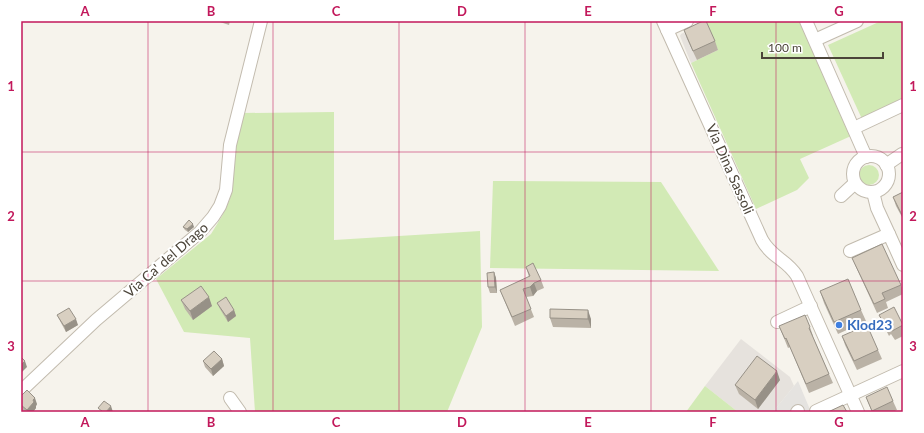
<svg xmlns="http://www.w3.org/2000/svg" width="924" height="433" font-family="Lato,sans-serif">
<rect width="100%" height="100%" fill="#f6f3ec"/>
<!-- industrial -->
<g fill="#e6e2dd">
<polygon points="705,22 718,50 691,63 680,36 681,34"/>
<polygon points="741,339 790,377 794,386 773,412 738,412 705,386"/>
</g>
<!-- green -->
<g fill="#d2eab5">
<polygon points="708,21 799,21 851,136 800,159 809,178 797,190 756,209 691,63 718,50 705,22"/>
<polygon points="881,21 903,21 903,100 862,119 828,45"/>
<polygon points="334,112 334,240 480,231 482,327 447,412 255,412 250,338 184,332 156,279 211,234 222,216 230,199 234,147 243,113"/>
<circle cx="869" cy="175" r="10"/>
<polygon points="493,181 661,182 719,271 490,268"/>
<polygon points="705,386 738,412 686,412"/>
</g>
<!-- parking -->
<polygon fill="#e5e3e0" points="798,381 811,412 773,412 794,386"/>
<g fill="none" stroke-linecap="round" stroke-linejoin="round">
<defs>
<g id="minor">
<path d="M663,21L762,240C772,258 786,259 797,276L858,412"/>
<polyline points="806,21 866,157"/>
<polyline points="667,30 687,21"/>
<polyline points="815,40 857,21"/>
<polyline points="854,128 903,105"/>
<circle cx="871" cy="174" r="18"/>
<polyline points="886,165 902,154"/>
<polyline points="873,192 877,208 889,234"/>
<polyline points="841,196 855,183"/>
<polyline points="850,251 889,234 903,265"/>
<polyline points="777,322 811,306"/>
<polyline points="21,391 96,320 200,232 213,217 220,206 226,190 230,145 261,21"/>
<polyline points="230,398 240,412"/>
<polyline points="816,411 903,371"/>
<polyline points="797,412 798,411"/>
</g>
</defs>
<!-- minor casing -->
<use href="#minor" stroke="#c2bbae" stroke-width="14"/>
<!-- minor -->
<use href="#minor" stroke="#fff" stroke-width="12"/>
</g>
<!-- wall -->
<g fill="#bab2a6">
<polygon points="217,21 230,21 229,25"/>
<polygon points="684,30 715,41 718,50 697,60 687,39"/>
<polygon points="903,192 903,219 896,206 893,197"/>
<polygon points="183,227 194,227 188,232 185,230"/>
<polygon points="852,258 901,285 903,291 903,294 886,302 888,308 877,313 856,267"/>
<polygon points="526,267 541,280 544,288 537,291 533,296 526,297 534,317 515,326 500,290 529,277"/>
<polygon points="494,272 496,278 497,293 490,293 488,287"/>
<polygon points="820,291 861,310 866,321 838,334 824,303"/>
<polygon points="181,300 212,306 193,320 185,309"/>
<polygon points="217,303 234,310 236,316 228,322 220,309"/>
<polygon points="550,309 591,319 591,328 553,327 550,318"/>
<polygon points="57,315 78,325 66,332 60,321"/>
<polygon points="879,315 903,325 903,336 895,340 891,334 889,336 883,324"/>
<polygon points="779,326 810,327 813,336 813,337 829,374 833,383 809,393 790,347 788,348"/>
<polygon points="842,336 878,350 882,359 857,370 845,345"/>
<polygon points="222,359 224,366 213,376 205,367 203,361"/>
<polygon points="780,380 758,409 739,394 735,385"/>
<polygon points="21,396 37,404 36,406 36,408 33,412 25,412 21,409"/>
<polygon points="866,397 893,401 897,410 892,412 872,412"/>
</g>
<!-- shaded-wall -->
<g fill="#979187">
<polygon points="193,224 194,227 188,232 187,229"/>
<polygon points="494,272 496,278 497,293 495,287"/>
<polygon points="534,283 537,291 533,296 530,287"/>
<polygon points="209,297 212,306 193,320 190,311"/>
<polygon points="234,310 236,316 228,322 226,316"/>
<polygon points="588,310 591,319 591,328 588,319"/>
<polygon points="76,319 78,325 66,332 64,326"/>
<polygon points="222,359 224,366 213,376 211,369"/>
<polygon points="25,361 27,367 21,373 21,365"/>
<polygon points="777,371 780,380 758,409 755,400"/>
<polygon points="35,398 37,404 36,406 36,408 33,412 28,412 27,410 33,400"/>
<polygon points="111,406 113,412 106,412"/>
</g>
<!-- building -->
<g fill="#d8cfc1" stroke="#979187">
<polygon points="703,21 706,21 715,41 693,51 684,30"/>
<polygon points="903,192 903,217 893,197"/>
<polygon points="189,220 193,224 187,229 183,227"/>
<polygon points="882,244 901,285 882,293 885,299 874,304 852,258"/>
<polygon points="533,263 541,280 534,283 530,287 523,289 531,309 512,317 500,290 530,276 526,267"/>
<polygon points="494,272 495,287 488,287 487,273"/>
<polygon points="848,279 861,310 834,322 820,291"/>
<polygon points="201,286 209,297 190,311 181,300"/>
<polygon points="226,297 234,310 226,316 217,303"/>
<polygon points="894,307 903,325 892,331 888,325 886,327 879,315"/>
<polygon points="69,308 76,319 64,326 57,315"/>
<polygon points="550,309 588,310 588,319 550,318"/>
<polygon points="805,315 810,327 809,328 829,374 806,384 786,338 785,339 779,326"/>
<polygon points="867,325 878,350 854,361 842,336"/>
<polygon points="214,351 222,359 211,369 203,361"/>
<polygon points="757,356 777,371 755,400 735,385"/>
<polygon points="21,357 25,361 21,365"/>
<polygon points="887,387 893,401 872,411 866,397"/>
<polygon points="27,390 35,398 33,400 34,402 27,410 21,405 21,396"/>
<polygon points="104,401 111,406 106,412 103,412 98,408"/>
<polygon points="843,405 847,412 828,412"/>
</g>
<!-- grid -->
<path fill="none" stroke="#c2185b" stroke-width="1" stroke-opacity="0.55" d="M148,21V412M273,21V412M399,21V412M525,21V412M651,21V412M776,21V412M21,152H903M21,281H903"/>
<!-- markers -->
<circle fill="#3f7fe0" stroke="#fff" stroke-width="1.5" cx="839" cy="325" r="4"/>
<g text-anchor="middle" stroke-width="4" stroke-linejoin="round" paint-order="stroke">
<!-- street labels -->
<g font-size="14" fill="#4b4439" stroke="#fff">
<text transform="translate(730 169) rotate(66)" y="5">Via Dina Sassoli</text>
<text transform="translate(166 260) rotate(-41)" y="5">Via Ca' del Drago</text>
</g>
<!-- shop labels -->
<g font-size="14" font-weight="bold" fill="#366cbe" stroke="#fff" text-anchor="start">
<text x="847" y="330">Klod23</text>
</g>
</g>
<!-- border -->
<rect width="924" height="433" fill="none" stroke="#ffffff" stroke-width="44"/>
<!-- scale -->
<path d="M762 52v6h121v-6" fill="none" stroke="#4b4439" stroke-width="2"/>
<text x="768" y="52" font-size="12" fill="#4b4439" stroke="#ffffff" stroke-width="3" paint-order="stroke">100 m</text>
<rect x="22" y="22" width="880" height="389" fill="none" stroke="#c2185b" stroke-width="1.5"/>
<g font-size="13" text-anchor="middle" font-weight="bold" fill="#c2185b">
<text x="85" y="16">A</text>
<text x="211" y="16">B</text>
<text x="336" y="16">C</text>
<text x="462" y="16">D</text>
<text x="588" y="16">E</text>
<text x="713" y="16">F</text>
<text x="839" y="16">G</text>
<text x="11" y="91">1</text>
<text x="913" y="91">1</text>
<text x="11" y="221">2</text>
<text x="913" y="221">2</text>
<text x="11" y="351">3</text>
<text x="913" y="351">3</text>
<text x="85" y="427">A</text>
<text x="211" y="427">B</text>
<text x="336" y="427">C</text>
<text x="462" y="427">D</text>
<text x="588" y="427">E</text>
<text x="713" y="427">F</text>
<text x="839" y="427">G</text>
</g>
</svg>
